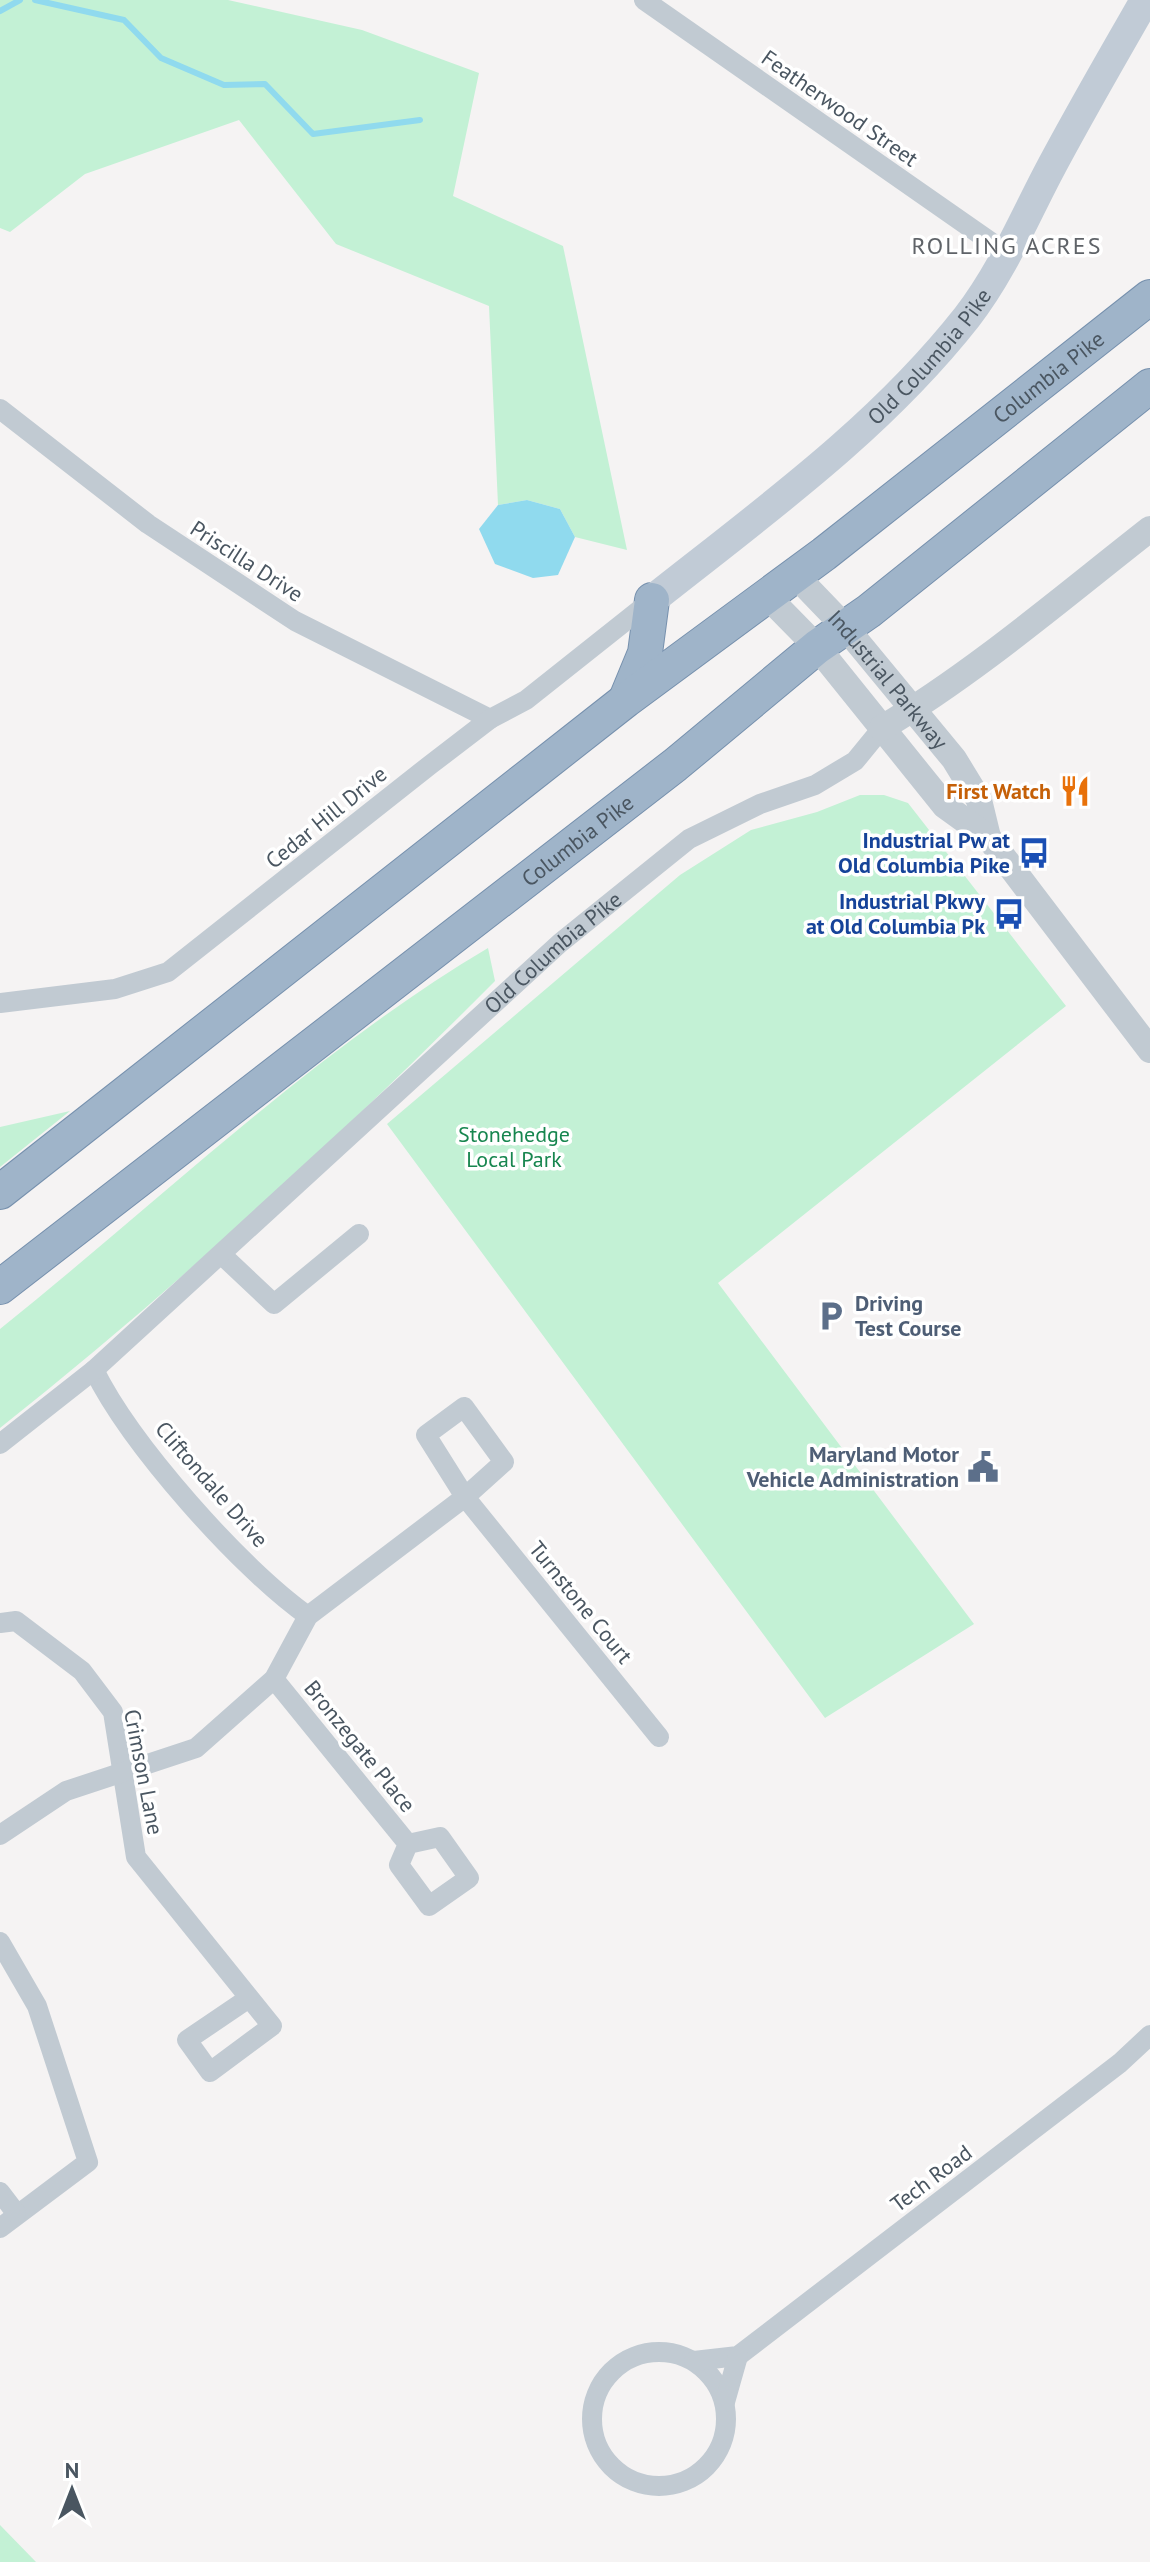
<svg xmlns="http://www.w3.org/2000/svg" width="1150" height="2562" font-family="'PT Sans',sans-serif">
<rect width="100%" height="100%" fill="#f5f3f3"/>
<!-- green -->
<g fill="#c3f1d5">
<polygon points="0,0 228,0 362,30 479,73 453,196 563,246 627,550 575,537 560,509 527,500 498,505 489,306 336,244 239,120 85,174 10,232 0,228"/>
<polygon points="860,795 884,795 908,803 1066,1006 718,1283 974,1624 825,1718 387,1124 680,875 751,830 817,812"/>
<path d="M488,948L495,981C339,1138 174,1290 0,1428V1329C160,1201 311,1053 488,948Z"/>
<polygon points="70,1111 0,1167 0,1127"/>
<polygon points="0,2525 36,2562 0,2562"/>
</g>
<!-- water -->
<polygon fill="#90daee" points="527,500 560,509 575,537 558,575 533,578 495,564 479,529 498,505"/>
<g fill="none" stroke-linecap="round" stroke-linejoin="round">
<!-- stream -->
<g stroke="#90daee" stroke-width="6">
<polyline points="35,0 124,20 161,58 224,85 265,84 313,134 420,120"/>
<polyline points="0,11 20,0"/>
</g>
<defs>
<g id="trunk">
<polyline points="626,699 645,653 652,600"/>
<path id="s4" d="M0,1192L626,700L824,554L1150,297"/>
<path id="s5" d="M0,1287L675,765L817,647L869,611L1150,386"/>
</g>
</defs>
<!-- trunk casing -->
<use href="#trunk" stroke="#7690ad" stroke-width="36"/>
<!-- minor -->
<g stroke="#c1cad2" stroke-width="20">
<polyline points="644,0 1008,254"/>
<polyline points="0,409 148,524 295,621 490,719"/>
<polyline points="0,1003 115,989 168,972 430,765 490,719 526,700 652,600"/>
<polyline points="222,1255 274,1304 359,1234"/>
<path d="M94,1370C131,1445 240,1568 308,1616"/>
<path id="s1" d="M0,1444L94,1370L560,943L689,839L760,804L815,785L855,761L882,728"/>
<polyline points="0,1623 16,1621 82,1671 113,1712 136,1857 272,2026 210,2072 187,2040 249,1998"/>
<polyline points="274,1679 408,1844 440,1837 469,1878 429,1906 399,1865 408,1844"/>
<polyline points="0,1835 66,1791 196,1748 274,1679 308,1616 465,1497 504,1462 464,1407 426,1435 465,1497 659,1737"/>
<polyline points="0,1942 37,2006 88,2162 0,2228"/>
<polyline points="0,2192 16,2213"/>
<circle cx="659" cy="2419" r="67"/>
<polyline points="694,2361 738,2356 1120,2063 1150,2035"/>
<polyline points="725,2402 738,2356"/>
</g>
<!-- tertiary -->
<g stroke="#c1cad2" stroke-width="26">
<path id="s2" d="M795,575L845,627L954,759L979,800L988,837"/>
<polyline points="768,597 817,647 945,806 988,837 1150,1050"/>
<path d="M882,728C977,671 1063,597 1150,529"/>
</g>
<!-- secondary -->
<path stroke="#c1cbd6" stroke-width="30" id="s3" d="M652,600C763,512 879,429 967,317C1001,273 1022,223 1047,175C1078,116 1112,58 1145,0"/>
<!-- trunk -->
<use href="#trunk" stroke="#9fb4c9" stroke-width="34"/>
</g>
<!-- icons -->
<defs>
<symbol id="restaurant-bare" viewBox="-9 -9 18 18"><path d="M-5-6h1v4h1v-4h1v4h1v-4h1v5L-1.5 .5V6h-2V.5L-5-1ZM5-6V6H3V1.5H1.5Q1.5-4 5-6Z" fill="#e8710a" stroke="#fff" stroke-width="2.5" paint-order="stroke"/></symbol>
<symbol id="bus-bare" viewBox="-9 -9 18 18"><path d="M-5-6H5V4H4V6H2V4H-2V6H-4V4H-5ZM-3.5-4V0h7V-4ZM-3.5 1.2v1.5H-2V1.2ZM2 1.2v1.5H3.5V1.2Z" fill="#1a4fb4" stroke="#fff" stroke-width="2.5" paint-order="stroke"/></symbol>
<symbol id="parking-bare" viewBox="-9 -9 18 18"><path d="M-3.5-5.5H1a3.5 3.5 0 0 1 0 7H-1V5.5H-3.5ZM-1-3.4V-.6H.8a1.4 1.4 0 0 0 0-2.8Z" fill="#5c6f8a" stroke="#fff" stroke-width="2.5" paint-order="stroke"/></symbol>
<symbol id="civic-bare" viewBox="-9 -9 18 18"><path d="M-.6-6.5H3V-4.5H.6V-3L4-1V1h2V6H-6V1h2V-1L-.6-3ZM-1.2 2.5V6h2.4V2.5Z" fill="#5c6f8a" stroke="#fff" stroke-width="2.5" paint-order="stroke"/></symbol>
</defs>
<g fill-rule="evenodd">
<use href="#restaurant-bare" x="1053" y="769" width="44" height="44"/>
<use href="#bus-bare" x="1012" y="831" width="44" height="44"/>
<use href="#bus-bare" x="987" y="892" width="44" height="44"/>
<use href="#parking-bare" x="809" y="1294" width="44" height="44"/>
<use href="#civic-bare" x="961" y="1445" width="44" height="44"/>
</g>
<g text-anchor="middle" stroke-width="7" stroke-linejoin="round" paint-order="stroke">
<!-- street labels -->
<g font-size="22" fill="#4a5661" stroke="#fff">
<text transform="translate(840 108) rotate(35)" y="8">Featherwood Street</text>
<text dy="8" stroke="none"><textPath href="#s3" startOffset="370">Old Columbia Pike</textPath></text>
<text dy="8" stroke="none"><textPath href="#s4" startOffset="1328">Columbia Pike</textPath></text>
<text transform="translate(247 561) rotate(33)" y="8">Priscilla Drive</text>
<text dy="8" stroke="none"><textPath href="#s2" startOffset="140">Industrial Parkway</textPath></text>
<text transform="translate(326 817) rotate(-39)" y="8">Cedar Hill Drive</text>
<text dy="8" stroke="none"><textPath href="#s5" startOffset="730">Columbia Pike</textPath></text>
<text dy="8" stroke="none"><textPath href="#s1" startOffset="740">Old Columbia Pike</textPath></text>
<text transform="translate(212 1484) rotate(49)" y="8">Cliftondale Drive</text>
<text transform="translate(581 1602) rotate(51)" y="8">Turnstone Court</text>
<text transform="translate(360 1746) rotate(51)" y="8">Bronzegate Place</text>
<text transform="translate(144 1772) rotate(79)" y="8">Crimson Lane</text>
<text transform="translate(931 2178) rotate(-37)" y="8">Tech Road</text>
</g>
<!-- food labels -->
<g font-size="22" font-weight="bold" fill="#c56008" stroke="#fff" text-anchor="end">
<text x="1051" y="799">First Watch</text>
</g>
<!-- transit labels -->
<g font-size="22" font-weight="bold" fill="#164399" stroke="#fff" text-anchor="end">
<text x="1010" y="848">Industrial Pw at<tspan x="1010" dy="25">Old Columbia Pike</tspan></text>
<text x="985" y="909">Industrial Pkwy<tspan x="985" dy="25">at Old Columbia Pk</tspan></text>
</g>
<!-- park labels -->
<g font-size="22" fill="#17864f" stroke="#fff">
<text x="514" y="1142">Stonehedge<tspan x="514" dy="25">Local Park</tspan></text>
</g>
<!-- service labels -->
<g font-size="22" font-weight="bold" fill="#4e5e75" stroke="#fff" text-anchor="start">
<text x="855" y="1311">Driving<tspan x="855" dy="25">Test Course</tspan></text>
<text x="959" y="1462" text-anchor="end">Maryland Motor<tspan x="959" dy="25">Vehicle Administration</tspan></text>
</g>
<!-- neighbourhood labels -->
<g font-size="24" letter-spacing="2" fill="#5f6368" stroke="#fff">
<text x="1007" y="254">ROLLING ACRES</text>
</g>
</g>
<!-- north arrow -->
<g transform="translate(72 2490)" stroke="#ffffff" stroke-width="6" paint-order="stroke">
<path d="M0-6L14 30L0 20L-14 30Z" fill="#4a5661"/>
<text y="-12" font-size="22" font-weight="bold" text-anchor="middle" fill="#4a5661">N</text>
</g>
</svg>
